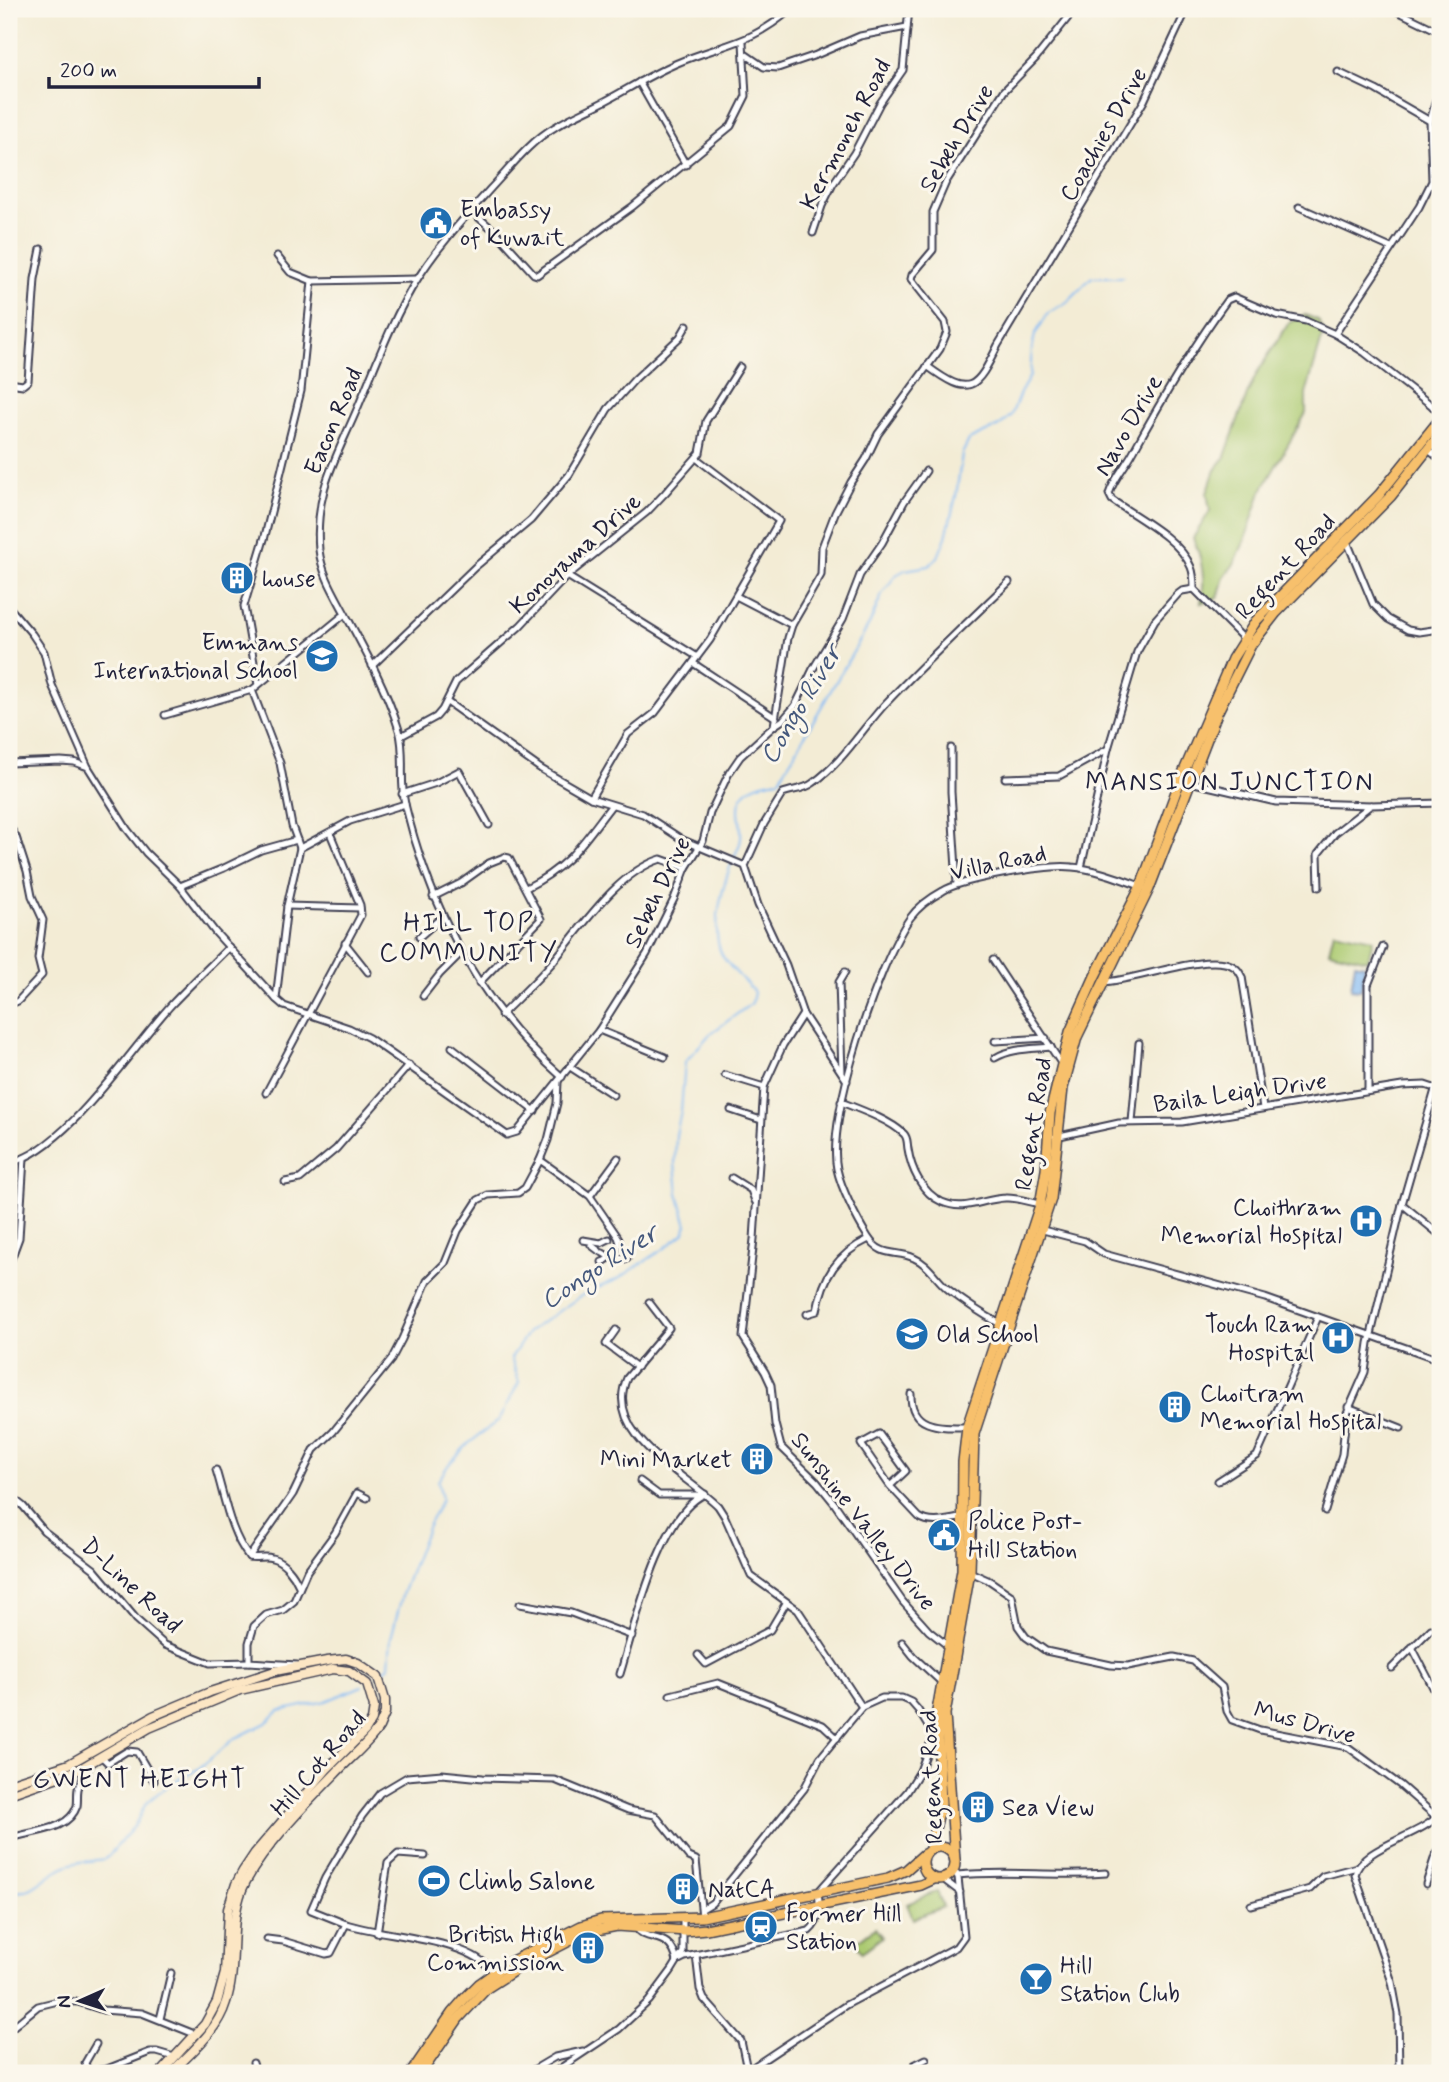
<svg xmlns="http://www.w3.org/2000/svg" width="1449" height="2082" font-family="Mynerve,sans-serif">
<rect width="100%" height="100%" fill="#fbf7ec"/>
<filter id="ink" filterUnits="userSpaceOnUse"><feTurbulence type="fractalNoise" baseFrequency=".0143" numOctaves="2"/><feDisplacementMap in="SourceGraphic" scale="14" xChannelSelector="R" yChannelSelector="G"/><feConvolveMatrix kernelMatrix="1 2 1 2 8 2 1 2 1" color-interpolation-filters="sRGB"/></filter>
<filter id="wash" filterUnits="userSpaceOnUse"><feTurbulence type="fractalNoise" baseFrequency=".00686" numOctaves="4" result="noise"/><feDisplacementMap in="SourceGraphic" scale="28" xChannelSelector="R" yChannelSelector="G"/><feGaussianBlur stdDeviation="1.57" result="paint"/><feColorMatrix in="noise" values="0 0 0 0 0 0 0 0 0 0 0 0 0 0 0 0 0 1.4 0 .05"/><feComposite in="paint" operator="in"/></filter>
<g filter="url(#wash)">
<rect width="100%" height="100%" fill="#f3ecd5"/>
<!-- green -->
<g fill="#acca71" stroke="#677656" stroke-width="2">
<path d="M1305,315L1318,320L1324,331L1306,394V413L1261,492L1245,540L1234,564L1224,577L1218,598L1201,603C1206,582 1202,557 1193,538L1210,511L1207,493L1215,470L1224,459L1247,395L1257,373L1290,321Z"/>
<polygon points="1334,931 1373,939 1368,960 1329,951"/>
<polygon points="937,1891 943,1907 913,1919 907,1904"/>
<polygon points="875,1928 882,1937 862,1952 855,1943"/>
</g>
<!-- water -->
<polygon fill="#85bbf4" stroke="#546e98" stroke-width="2" points="1355,963 1365,965 1361,990 1351,989"/>
<g fill="none" stroke-linecap="round" stroke-linejoin="round">
<!-- stream -->
<g stroke="#85bbf4" stroke-width="2">
<path d="M733,859C736,852 741,845 741,838C742,828 739,819 739,810C739,787 761,782 779,780L870,623L882,594L896,575L905,570L929,566L938,557L946,537L956,496L962,454L969,440L999,426L1011,416L1020,393L1030,376L1032,347L1035,335L1048,313L1067,302L1092,277H1123"/>
<path d="M379,1676L389,1666L391,1638L403,1592L427,1528L442,1499L438,1481L449,1464L468,1444L499,1420L519,1382L511,1358L528,1332L584,1294L618,1279L665,1248L683,1234L687,1225L678,1193L675,1164L676,1135L681,1111L685,1062L710,1034L752,1003L754,992C745,980 729,968 722,955C710,931 723,887 731,864"/>
<path d="M9,1891C33,1895 40,1880 58,1870C72,1861 90,1861 106,1859L135,1825L146,1803L167,1786L198,1769L234,1739L266,1723L279,1711L326,1701L362,1686"/>
</g>
</g>
</g>
<g filter="url(#ink)">
<g fill="none" stroke-linecap="round" stroke-linejoin="round">
<defs>
<g id="street">
<polyline points="1393,9 1440,32"/>
<polyline points="745,54 764,67 778,68 816,55 860,36 907,27"/>
<polyline points="1338,72 1376,90 1430,121"/>
<polyline points="639,82 686,165"/>
<polyline points="1299,207 1391,248"/>
<polyline points="470,210 498,234 534,274 537,275 632,207 731,126 746,96 743,42"/>
<polyline points="813,233 822,206 833,184 854,153 880,103 903,70 909,9"/>
<polyline points="277,256 290,272 312,281 417,279"/>
<polyline points="1335,334 1419,207 1432,181 1430,121 1440,86"/>
<path d="M927,366C970,398 976,390 998,345L1144,101L1187,9"/>
<polyline points="9,383 23,385 28,381 35,279 41,249"/>
<polyline points="1433,407 1440,393"/>
<polyline points="1427,449 1440,459"/>
<polyline points="1346,539 1373,604 1388,619 1408,630 1419,632 1440,629"/>
<polyline points="567,576 696,656"/>
<polyline points="736,596 792,625"/>
<polyline points="9,607 32,634 44,652 52,685 88,767"/>
<path d="M1246,641L1194,589C1194,582 1194,574 1191,567C1180,539 1136,517 1112,500L1109,494C1114,478 1125,467 1133,452C1162,399 1192,348 1227,300L1234,297L1276,315L1306,321L1335,334L1365,353L1440,412"/>
<polyline points="693,663 776,718"/>
<polyline points="372,666 475,567 531,520 569,475 608,409 635,379 680,337 687,325"/>
<polyline points="258,685 244,606 265,536 301,391 312,281"/>
<polyline points="252,690 280,763 292,826 300,848"/>
<polyline points="447,702 541,769 591,798 643,814 683,840 745,866 758,905 786,965 803,1014 847,1081"/>
<polyline points="165,715 252,690 345,614"/>
<polyline points="774,726 783,720 795,706 813,669 843,619 860,575 882,543 904,502 926,471"/>
<polyline points="401,736 436,717 442,710 456,682 520,626 567,576 647,512 665,493 700,453 706,421 740,367"/>
<polyline points="951,748 951,792 957,884"/>
<polyline points="9,763 61,761 74,762 88,767 127,829 146,853 180,886 215,932 276,999 284,1006 349,1028 369,1038 507,1135 517,1132 599,1030 647,954 674,899 686,868 703,841 710,813 729,773 740,757 774,726 788,638 792,625 821,575 822,547 835,513 851,482 866,459 878,434 940,349 947,332 945,322 911,279 912,275 933,250 933,212 946,182 1004,91 1036,58 1075,9"/>
<polyline points="1005,778 1059,776 1108,749"/>
<polyline points="1190,782 1276,802 1371,805 1440,803"/>
<polyline points="402,794 436,783 459,771 489,825"/>
<polyline points="591,798 628,734 655,713 710,640 779,521 696,458"/>
<polyline points="9,825 16,837 27,871 32,896 43,920 38,959 42,975 18,1001 9,1005"/>
<path d="M745,866L764,824L783,793C793,789 804,790 813,783C842,763 862,729 886,703C926,661 968,622 1009,582"/>
<polyline points="1081,868 1108,749 1137,652 1155,620 1178,594 1182,591 1194,589"/>
<polyline points="180,886 224,868 261,850 297,840"/>
<polyline points="1319,887 1318,854 1335,833 1371,805"/>
<path d="M526,888C569,867 583,842 611,806"/>
<polyline points="433,897 461,883 489,863 504,857 509,858 541,919 479,983"/>
<polyline points="287,906 360,908"/>
<polyline points="419,937 442,917"/>
<polyline points="345,943 368,972"/>
<polyline points="993,960 1061,1063"/>
<path d="M1103,982C1134,981 1205,953 1231,965C1237,968 1239,971 1242,977L1263,1108"/>
<polyline points="423,996 440,974 461,953"/>
<polyline points="276,999 287,906 300,848 350,821 405,804"/>
<polyline points="803,1014 783,1045 764,1087 754,1239 743,1337 765,1372 771,1385 775,1424 781,1447 817,1482 834,1503 903,1602 929,1631 948,1646"/>
<path d="M501,1015C518,998 535,982 551,964C581,929 616,873 661,859L686,868"/>
<polyline points="599,1030 665,1057"/>
<polyline points="995,1041 1046,1038"/>
<polyline points="452,1047 535,1111"/>
<path d="M995,1058C1011,1048 1033,1049 1051,1047"/>
<polyline points="570,1067 613,1095"/>
<polyline points="842,1072 839,982 845,972"/>
<polyline points="725,1075 764,1087"/>
<path d="M562,1077C479,1005 431,910 405,804C399,780 406,753 399,730C387,691 367,654 348,619C336,596 322,575 319,550C314,491 336,459 358,407C376,364 393,317 418,278C439,245 465,217 491,188C511,167 529,142 555,127C572,116 591,109 609,99C631,87 652,74 675,64C721,44 751,45 791,9"/>
<polyline points="1368,1091 1368,985 1383,947"/>
<polyline points="266,1093 361,915 360,905 330,833"/>
<path d="M841,1102C859,1109 890,1120 904,1134C908,1138 907,1144 908,1149C911,1169 922,1193 942,1202C965,1212 982,1199 1005,1198C1017,1197 1030,1202 1042,1205"/>
<polyline points="731,1110 761,1120"/>
<polyline points="1132,1122 1139,1043"/>
<polyline points="1055,1137 1119,1123 1182,1122 1402,1086 1425,1085 1440,1090"/>
<path d="M540,1160L590,1196L618,1237L620,1243C617,1250 609,1260 602,1262"/>
<path d="M9,1163C66,1151 132,1047 172,1004C190,985 210,966 229,947"/>
<polyline points="732,1178 751,1190 755,1201"/>
<polyline points="285,1182 300,1179 336,1149 409,1065"/>
<polyline points="590,1196 618,1158"/>
<polyline points="1402,1204 1440,1235"/>
<polyline points="1039,1229 1085,1241 1104,1254 1265,1298 1440,1360"/>
<polyline points="583,1240 601,1243 609,1239"/>
<polyline points="591,1245 599,1251"/>
<polyline points="603,1253 611,1258 627,1259"/>
<polyline points="9,1265 19,1238 24,1158"/>
<path d="M649,1302L669,1328L627,1378C602,1434 686,1474 718,1506L725,1517L751,1576L798,1610L862,1707"/>
<path d="M807,1314L817,1311C823,1277 837,1254 869,1239"/>
<path d="M1002,1325C984,1315 965,1303 949,1290C937,1281 929,1264 914,1258C896,1250 881,1258 868,1237C857,1220 841,1188 837,1169C826,1117 879,962 910,918C918,907 932,897 943,891C962,879 1049,864 1072,867C1096,869 1121,879 1143,887"/>
<polyline points="616,1330 606,1344 637,1367"/>
<path d="M911,1394C910,1430 943,1427 969,1427"/>
<polyline points="1348,1407 1401,1428"/>
<path d="M216,1470C225,1499 230,1533 249,1557C257,1559 264,1555 272,1558C284,1561 294,1574 299,1586"/>
<polyline points="640,1481 659,1495 702,1495"/>
<polyline points="1218,1481 1257,1456 1318,1317"/>
<path d="M890,1486L906,1471L879,1434L861,1444L890,1486L919,1517C932,1526 950,1519 965,1517"/>
<polyline points="9,1495 23,1506 44,1531 94,1569 137,1620 165,1645 210,1663 249,1662"/>
<polyline points="1325,1511 1342,1454 1346,1415 1365,1372 1369,1343 1402,1204 1435,1090"/>
<polyline points="249,1557 293,1494 314,1450 333,1432 391,1360 402,1339 427,1281 445,1263 458,1231 478,1200 488,1195 518,1193 525,1188 540,1160 548,1140 557,1103 558,1082"/>
<polyline points="970,1572 990,1581 1012,1596 1018,1626 1026,1637 1046,1651 1111,1665 1128,1666 1174,1657 1193,1661 1222,1687 1227,1711 1232,1720 1260,1730 1348,1747 1400,1785 1440,1820"/>
<polyline points="520,1604 571,1613 632,1636"/>
<polyline points="902,1642 913,1656 940,1681"/>
<polyline points="1412,1647 1440,1701"/>
<polyline points="698,1655 706,1664 770,1630 786,1603"/>
<polyline points="297,1665 249,1662 249,1643 254,1626 266,1615 283,1610 294,1601 307,1571 335,1533 357,1493 367,1498"/>
<polyline points="1392,1668 1431,1629"/>
<path d="M620,1674C634,1629 659,1514 705,1494"/>
<polyline points="670,1695 718,1683 823,1725 837,1738"/>
<polyline points="102,1757 108,1763 127,1751 137,1752 154,1781"/>
<path d="M9,1839C30,1830 68,1833 77,1806C78,1801 77,1794 78,1789C80,1780 86,1772 91,1764"/>
<path d="M957,1875C1007,1870 1057,1877 1106,1873"/>
<polyline points="943,1879 960,1892"/>
<polyline points="1426,1884 1435,1856 1440,1850"/>
<polyline points="1251,1905 1310,1889 1323,1876 1357,1867"/>
<polyline points="702,1909 712,1903 804,1789 820,1758 862,1707 882,1698 902,1698 911,1702 918,1710 935,1738"/>
<polyline points="346,1924 311,1910 325,1878 362,1816 380,1793 407,1777 442,1774 483,1778 555,1780 628,1810 655,1815 689,1857 696,1860 702,1917"/>
<path d="M635,1927C648,1945 669,1929 677,1961"/>
<polyline points="377,1933 388,1863 398,1854 425,1856"/>
<path d="M267,1939L283,1941L326,1954L331,1953L346,1924C386,1937 470,1938 494,1973"/>
<polyline points="696,1955 700,1989 704,1999 741,2041 746,2065 749,2070"/>
<path d="M677,1961L685,1957L809,1931C821,1921 820,1907 818,1892L907,1792L920,1771L933,1736"/>
<polyline points="160,2019 171,1973"/>
<polyline points="9,2030 38,2006 58,2001 78,2002 103,2010 142,2013 197,2035"/>
<polyline points="96,2044 85,2063 88,2072 107,2069 150,2052 157,2052 174,2057"/>
<polyline points="253,2063 256,2073"/>
<polyline points="528,2073 555,2057 583,2051"/>
<polyline points="553,2073 619,2029 649,2001 672,1970 683,1952 683,1919"/>
<polyline points="744,2073 846,2005 956,1947 964,1936 958,1877 953,1870"/>
<polyline points="914,2073 914,2065 926,2059"/>
<path d="M1399,2073L1398,2014L1392,1982L1355,1875C1360,1847 1421,1836 1440,1814"/>
</g>
<g id="secondary">
<path d="M9,1784L69,1764L153,1716L210,1692L275,1671L327,1661L346,1659L358,1663L378,1677L385,1700V1713L379,1727C368,1744 350,1758 335,1774C305,1805 267,1843 246,1881C226,1918 239,1963 226,2002C217,2032 192,2051 171,2073"/>
<polyline points="9,1794 78,1770 149,1728 240,1690 333,1669 349,1671 367,1684 374,1707 372,1720 365,1731 327,1769 255,1853 243,1871 236,1884 228,1909 225,1973 217,2002 205,2024 160,2073"/>
</g>
<g id="primary">
<circle cx="939" cy="1863" r="16"/>
<polyline points="930,1849 941,1804 937,1711 962,1570 963,1462 967,1427 1040,1205 1046,1170 1050,1113 1070,1032 1095,976 1141,886 1181,778 1232,659 1256,621 1379,495 1440,419"/>
<polyline points="955,1860 945,1714 970,1572 974,1434 1051,1199 1063,1088 1077,1037 1149,889 1217,713 1251,645 1276,613 1391,496 1440,434"/>
<polyline points="411,2073 452,2013 465,1998 479,1984 510,1962 581,1926 601,1920 702,1917 888,1878 906,1870 924,1854"/>
<polyline points="421,2073 458,2019 487,1988 523,1965 587,1932 617,1926 685,1931 706,1929 921,1885 934,1879"/>
</g>
</defs>
<!-- street casing -->
<use href="#street" stroke="#414052" stroke-width="9"/>
<!-- secondary casing -->
<use href="#secondary" stroke="#414052" stroke-width="11"/>
<!-- primary casing -->
<use href="#primary" stroke="#414052" stroke-width="12"/>
<!-- street -->
<use href="#street" stroke="#fff" stroke-width="5"/>
<!-- secondary -->
<use href="#secondary" stroke="#fce6c4" stroke-width="8"/>
<!-- primary -->
<use href="#primary" stroke="#f7c06c" stroke-width="9"/>
</g>
</g>
<!-- icons -->
<defs>
<symbol id="civic-disc" viewBox="-11 -11 22 22"><circle r="9.5" fill="#1f6fb2" stroke="#fbf7ec"/><path d="M-.6-6.5H3V-4.5H.6V-3L4-1V1h2V6H-6V1h2V-1L-.6-3ZM-1.2 2.5V6h2.4V2.5Z" fill="#fff"/></symbol>
<symbol id="building-disc" viewBox="-11 -11 22 22"><circle r="9.5" fill="#1f6fb2" stroke="#fbf7ec"/><path d="M-4-6H4V6H1V3H-1V6H-4ZM-2.5-4.3h1.7v1.8h-1.7ZM.8-4.3h1.7v1.8H.8ZM-2.5-1h1.7V.8h-1.7ZM.8-1h1.7V.8H.8Z" fill="#fff"/></symbol>
<symbol id="school-disc" viewBox="-11 -11 22 22"><circle r="9.5" fill="#1f6fb2" stroke="#fbf7ec"/><path d="M0-5L7-2L0 1L-7-2ZM-4 1L0 2.5L4 1V4Q0 6-4 4Z" fill="#fff"/></symbol>
<symbol id="hospital-disc" viewBox="-11 -11 22 22"><circle r="9.5" fill="#1f6fb2" stroke="#fbf7ec"/><path d="M-5-5h3v3.5h4V-5h3V5h-3V1.5h-4V5h-3Z" fill="#fff"/></symbol>
<symbol id="stadium-disc" viewBox="-11 -11 22 22"><circle r="9.5" fill="#1f6fb2" stroke="#fbf7ec"/><path d="M0-5a6.5 5 0 1 0 0 10a6.5 5 0 1 0 0-10ZM-3.5-1.8h7v3.6h-7Z" fill="#fff"/></symbol>
<symbol id="station-disc" viewBox="-11 -11 22 22"><circle r="9.5" fill="#1f6fb2" stroke="#fbf7ec"/><path d="M-3-6H3Q5-6 5-4V2Q5 4 3 4L4.5 6H3L1.5 4h-3L-3 6H-4.5L-3 4Q-5 4-5 2V-4Q-5-6-3-6ZM-3.5-4v3h7v-3ZM-3.5 1v1.5H-2V1ZM2 1v1.5H3.5V1Z" fill="#fff"/></symbol>
<symbol id="bar-disc" viewBox="-11 -11 22 22"><circle r="9.5" fill="#1f6fb2" stroke="#fbf7ec"/><path d="M-6-5H6L.8 .8V4.5H3.5V6h-7V4.5H-.8V.8Z" fill="#fff"/></symbol>
</defs>
<g fill-rule="evenodd">
<use href="#civic-disc" x="417" y="204" width="38" height="38"/>
<use href="#building-disc" x="218" y="559" width="38" height="38"/>
<use href="#school-disc" x="303" y="637" width="38" height="38"/>
<use href="#hospital-disc" x="1347" y="1202" width="38" height="38"/>
<use href="#school-disc" x="893" y="1315" width="38" height="38"/>
<use href="#hospital-disc" x="1319" y="1319" width="38" height="38"/>
<use href="#building-disc" x="1156" y="1388" width="38" height="38"/>
<use href="#building-disc" x="738" y="1440" width="38" height="38"/>
<use href="#civic-disc" x="925" y="1516" width="38" height="38"/>
<use href="#building-disc" x="959" y="1788" width="38" height="38"/>
<use href="#stadium-disc" x="415" y="1862" width="38" height="38"/>
<use href="#building-disc" x="664" y="1870" width="38" height="38"/>
<use href="#station-disc" x="742" y="1908" width="38" height="38"/>
<use href="#building-disc" x="569" y="1929" width="38" height="38"/>
<use href="#bar-disc" x="1017" y="1960" width="38" height="38"/>
</g>
<g text-anchor="middle" stroke-width="6" stroke-linejoin="round" paint-order="stroke">
<!-- street labels -->
<g font-size="24" fill="#22223b" stroke="#fbf7ec">
<text transform="translate(845 134) rotate(-62)" y="8">Kermoneh Road</text>
<text transform="translate(1103 134) rotate(-60)" y="8">Coachies Drive</text>
<text transform="translate(956 138) rotate(-59)" y="8">Sebeh Drive</text>
<text transform="translate(333 421) rotate(-67)" y="8">Eacon Road</text>
<text transform="translate(1128 425) rotate(-60)" y="8">Navo Drive</text>
<text transform="translate(575 553) rotate(-42)" y="8">Konoyama Drive</text>
<text transform="translate(1285 566) rotate(-47)" y="8">Regent Road</text>
<text transform="translate(998 862) rotate(-12)" y="8">Villa Road</text>
<text transform="translate(657 892) rotate(-64)" y="8">Sebeh Drive</text>
<text transform="translate(1240 1092) rotate(-8)" y="8">Baila Leigh Drive</text>
<text transform="translate(1033 1124) rotate(-81)" y="8">Regent Road</text>
<text transform="translate(864 1521) rotate(52)" y="8">Sunshine Valley Drive</text>
<text transform="translate(132 1585) rotate(43)" y="8">D-Line Road</text>
<text transform="translate(1305 1722) rotate(15)" y="8">Mus Drive</text>
<text transform="translate(318 1763) rotate(-49)" y="8">Hill Cot Road</text>
<text transform="translate(931 1777) rotate(-93)" y="8">Regent Road</text>
</g>
<!-- poi labels -->
<g font-size="24" fill="#22223b" stroke="#fbf7ec" text-anchor="start">
<text x="460" y="217">Embassy<tspan x="460" dy="28">of Kuwait</tspan></text>
<text x="262" y="586">house</text>
<text x="298" y="650" text-anchor="end">Emmans<tspan x="298" dy="28">International School</tspan></text>
<text x="1342" y="1215" text-anchor="end">Choithram<tspan x="1342" dy="28">Memorial Hospital</tspan></text>
<text x="1314" y="1332" text-anchor="end">Touch Ram<tspan x="1314" dy="28">Hospital</tspan></text>
<text x="936" y="1342">Old School</text>
<text x="1200" y="1401">Choitram<tspan x="1200" dy="28">Memorial Hospital</tspan></text>
<text x="732" y="1467" text-anchor="end">Mini Market</text>
<text x="968" y="1529">Police Post-<tspan x="968" dy="28">Hill Station</tspan></text>
<text x="1002" y="1815">Sea View</text>
<text x="458" y="1889">Climb Salone</text>
<text x="708" y="1897">NatCA</text>
<text x="786" y="1921">Former Hill<tspan x="786" dy="28">Station</tspan></text>
<text x="564" y="1942" text-anchor="end">British High<tspan x="564" dy="28">Commission</tspan></text>
<text x="1060" y="1973">Hill<tspan x="1060" dy="28">Station Club</tspan></text>
</g>
<!-- water labels -->
<g font-size="26" font-style="italic" fill="#45587c" stroke="#fbf7ec">
<text transform="translate(800 704) rotate(-59)" y="9">Congo River</text>
<text transform="translate(599 1266) rotate(-33)" y="9">Congo River</text>
</g>
<!-- neighbourhood labels -->
<g font-size="26" letter-spacing="2" fill="#22223b" stroke="#fbf7ec">
<text x="1230" y="790">MANSION JUNCTION</text>
<text x="469" y="931">HILL TOP<tspan x="469" dy="30">COMMUNITY</tspan></text>
<text x="140" y="1787">GWENT HEIGHT</text>
</g>
</g>
<!-- margin -->
<rect width="1449" height="2082" fill="none" stroke="#fbf7ec" stroke-width="35"/>
<!-- north arrow -->
<g transform="translate(80 2001) rotate(267)" stroke="#fbf7ec" stroke-width="5" paint-order="stroke">
<path d="M0-5L12 26L0 18L-12 26Z" fill="#22223b"/>
<text y="-10" font-size="19" font-weight="bold" text-anchor="middle" fill="#22223b">N</text>
</g>
<!-- scale -->
<path d="M49 77v10h210v-10" fill="none" stroke="#22223b" stroke-width="3.5"/>
<text x="60" y="77" font-size="21" fill="#22223b" stroke="#fbf7ec" stroke-width="5" paint-order="stroke">200 m</text>
</svg>
